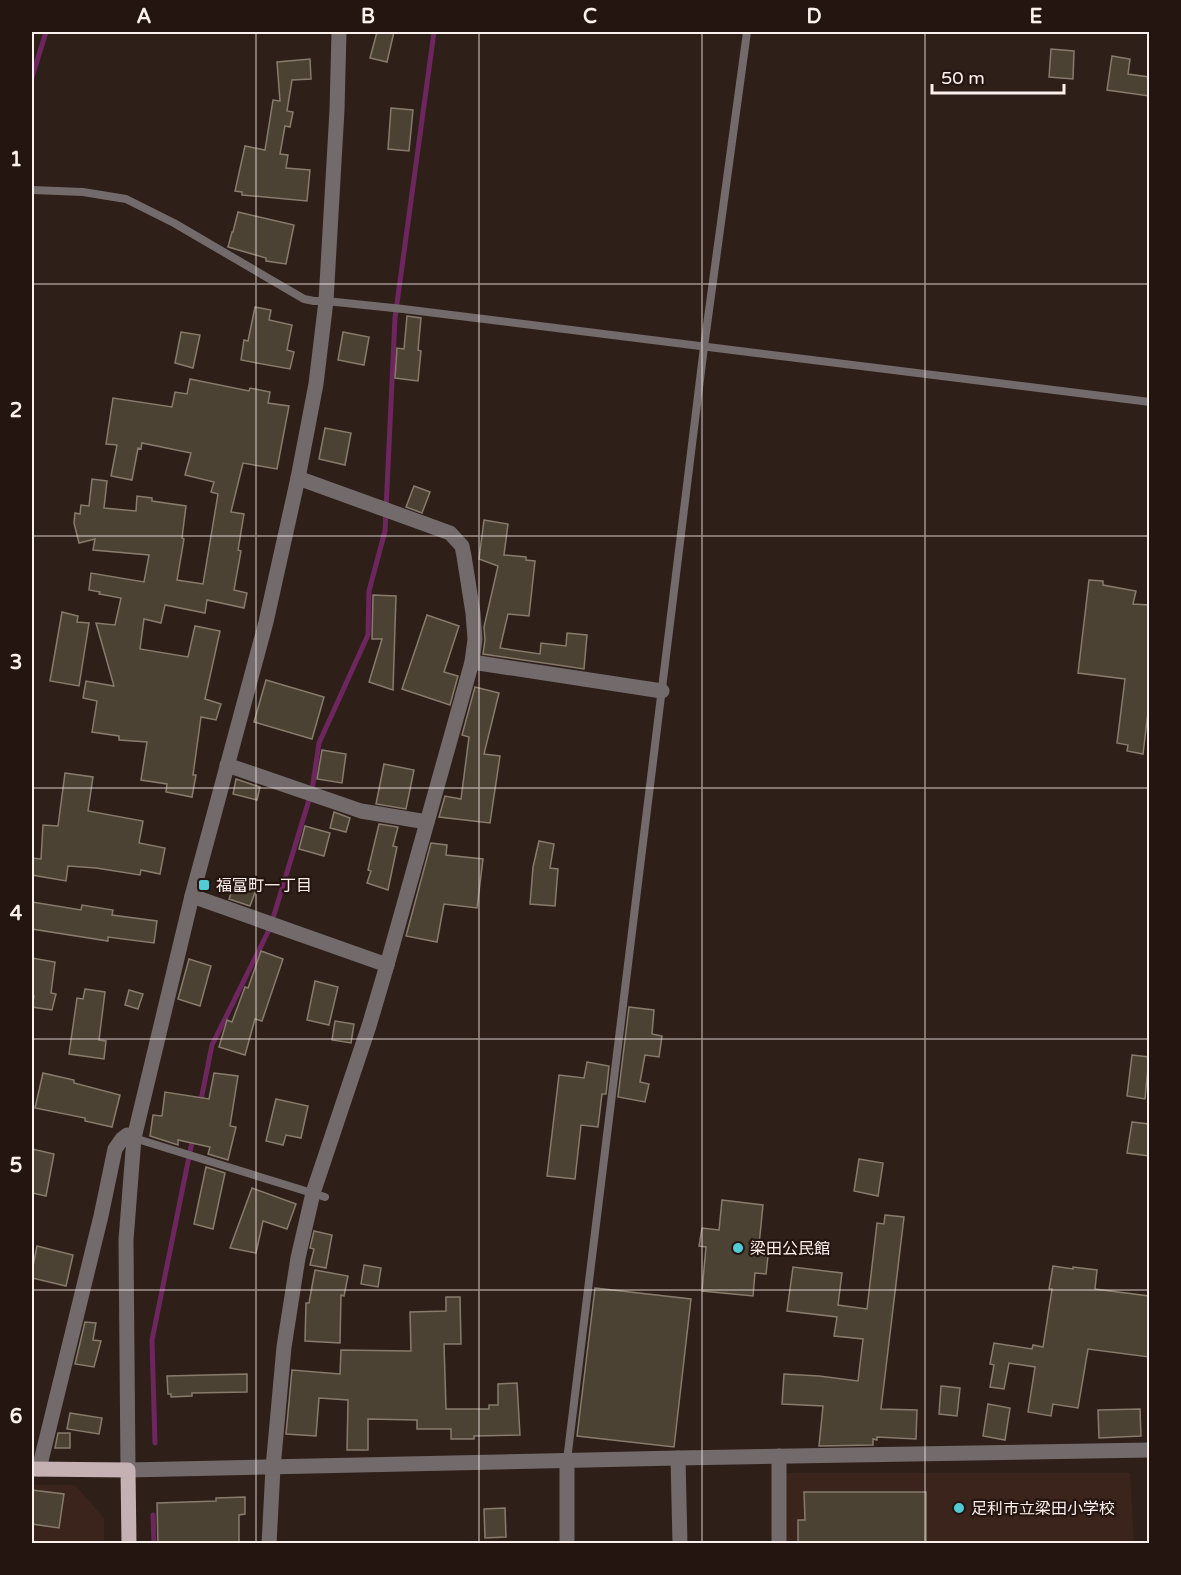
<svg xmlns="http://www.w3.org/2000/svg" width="1181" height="1575" font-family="'Varela Round','Noto Sans JP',sans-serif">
<rect width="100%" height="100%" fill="#2e1f19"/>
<!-- built -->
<g fill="#3a241c">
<polygon points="786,1473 1130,1473 1134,1543 786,1543"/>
<polygon points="32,1485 75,1485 104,1518 104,1543 32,1543"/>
</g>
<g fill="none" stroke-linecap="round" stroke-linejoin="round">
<!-- stream -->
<g stroke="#6d275e" stroke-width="5">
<polyline points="32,77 46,32"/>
<polyline points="200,1105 212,1045 270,928 312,790 319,743 368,635 369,591 385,531 395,318 434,32"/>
<polyline points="155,1443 152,1340 193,1137"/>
<polyline points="153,1515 154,1544"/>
</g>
</g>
<!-- building -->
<g fill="#4c4234" stroke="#877b6c" stroke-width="1.5">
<polygon points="377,32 394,32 387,62 370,58"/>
<polygon points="1051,49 1074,51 1073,79 1049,77"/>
<polygon points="1112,56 1130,59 1128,74 1149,77 1149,96 1107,90"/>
<polygon points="310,59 311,79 292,80 287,111 293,112 290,127 285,126 280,154 288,155 286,168 310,170 307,201 242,195 242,192 235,191 245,146 265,150 273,100 280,101 277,62"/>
<polygon points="391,108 413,110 409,151 388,149"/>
<polygon points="238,212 294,225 286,264 266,261 266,258 228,247 232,232 233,232"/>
<polygon points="255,307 271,310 269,320 292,325 287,350 294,352 290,369 241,360 244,340 248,341"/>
<polygon points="407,316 421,318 418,350 421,351 418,381 395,378 397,348 404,349"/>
<polygon points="181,332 200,335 193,368 175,363"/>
<polygon points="343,332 369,337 364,365 338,360"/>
<polygon points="190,379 249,391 250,388 270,392 268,403 289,406 277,469 243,463 231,512 244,514 238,550 241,551 234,590 247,593 244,608 207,600 205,613 165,605 161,623 144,619 140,649 188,657 195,626 220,631 205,699 221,704 216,720 201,717 193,775 196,775 192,797 166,792 167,784 141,780 147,742 119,740 119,736 92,732 97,701 83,698 86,681 114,686 96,623 115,625 121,598 99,594 100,592 89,590 91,573 144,582 149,555 93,550 95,539 79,543 74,523 75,513 80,514 81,505 89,506 92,479 107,481 104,508 136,511 137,496 152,498 152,501 186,506 182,538 184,539 177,580 203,584 218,494 211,492 214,482 185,475 191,453 142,443 141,449 138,448 132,480 111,476 117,445 106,444 113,398 172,407 175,392 187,394"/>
<polygon points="325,428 351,433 345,465 319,459"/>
<polygon points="414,486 430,492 422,513 406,507"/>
<polygon points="484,520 508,524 504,555 526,557 526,560 535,561 529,616 508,614 500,648 540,654 541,643 566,646 567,633 587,635 584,669 483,654 485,640 484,627 498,566 479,559"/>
<polygon points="1089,580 1103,581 1103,585 1136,591 1133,604 1149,605 1149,704 1143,754 1127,751 1128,745 1117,743 1125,679 1078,673"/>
<polygon points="373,595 396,596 393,690 369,682 382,639 372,639"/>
<polygon points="62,612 78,616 77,622 89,623 79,686 50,681"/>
<polygon points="427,615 459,626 444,672 458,676 450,705 402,689"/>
<polygon points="266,680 324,697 312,739 254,722"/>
<polygon points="475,687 499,693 484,754 500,756 490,823 439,817 445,796 461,799 469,737 462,735"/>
<polygon points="322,750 346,754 342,783 317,779"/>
<polygon points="384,764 414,770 406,809 376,804"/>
<polygon points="65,773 93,777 88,811 143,821 139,843 165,848 160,874 141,870 140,875 96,868 68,866 66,881 32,875 32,858 41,859 43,825 58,826"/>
<polygon points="236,779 260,787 257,800 233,794"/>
<polygon points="334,812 350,818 346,832 330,828"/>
<polygon points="379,824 398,827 393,846 397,847 388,890 367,883 371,871 368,870"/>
<polygon points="305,826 330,833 324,856 299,849"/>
<polygon points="539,841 554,844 550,868 558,869 555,906 530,904 533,867"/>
<polygon points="431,843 447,845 446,855 483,859 477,908 444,904 437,942 406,936"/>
<polygon points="236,879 257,887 250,906 229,899"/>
<polygon points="32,902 81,910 82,905 113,910 112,915 157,921 154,943 108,937 108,941 32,929"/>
<polygon points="261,951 283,959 262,1021 255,1019 245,1055 219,1047 227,1020 232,1022 245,987 248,988"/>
<polygon points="32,958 55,962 51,993 56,994 52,1010 32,1007 34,996 32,995"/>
<polygon points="189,959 211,966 200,1006 178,999"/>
<polygon points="315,981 338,987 329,1025 307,1020"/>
<polygon points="85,989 105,992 99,1040 106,1041 104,1059 69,1054 77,998 83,999"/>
<polygon points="129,990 143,994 138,1009 125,1005"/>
<polygon points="629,1007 654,1010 652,1034 662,1036 659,1057 645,1055 640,1082 649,1084 645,1102 618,1097"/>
<polygon points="335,1021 354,1024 351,1043 332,1040"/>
<polygon points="1132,1055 1149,1057 1145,1099 1127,1096"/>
<polygon points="587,1062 609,1066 606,1094 602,1094 598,1127 581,1125 575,1179 547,1176 559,1075 584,1078"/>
<polygon points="43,1073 74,1080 74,1083 120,1095 112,1127 85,1121 85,1118 35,1108"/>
<polygon points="214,1073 238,1076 230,1126 236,1127 228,1160 208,1154 210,1147 178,1140 178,1145 150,1136 153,1115 162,1116 165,1092 209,1099"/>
<polygon points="276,1099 308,1106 301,1138 286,1135 283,1145 266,1141"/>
<polygon points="1132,1122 1149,1124 1149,1156 1127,1153"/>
<polygon points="32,1149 54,1154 46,1196 32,1193"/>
<polygon points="859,1159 883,1163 878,1196 854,1191"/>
<polygon points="206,1167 225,1173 213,1229 194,1224"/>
<polygon points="252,1188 296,1204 287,1229 263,1221 256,1253 230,1248"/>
<polygon points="722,1200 763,1205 758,1255 768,1256 766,1274 755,1273 753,1296 702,1291 706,1247 699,1246 702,1228 719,1230"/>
<polygon points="885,1215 904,1217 881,1409 917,1410 916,1439 877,1437 877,1440 873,1439 873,1445 819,1446 823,1406 782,1404 784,1374 819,1376 858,1381 863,1339 834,1336 837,1317 787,1311 793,1267 842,1273 838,1305 867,1309 877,1223 884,1224"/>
<polygon points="314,1231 332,1235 326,1268 310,1265 314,1249 310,1248"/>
<polygon points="37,1246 73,1255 66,1286 32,1278 32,1271"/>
<polygon points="364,1265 381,1268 378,1287 361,1284"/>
<polygon points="1053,1266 1073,1269 1073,1267 1097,1270 1095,1289 1149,1296 1149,1357 1088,1349 1078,1408 1053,1404 1051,1416 1028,1412 1035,1367 1009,1363 1004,1389 990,1387 994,1365 990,1364 994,1343 1032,1349 1033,1345 1043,1347 1052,1289 1049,1289"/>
<polygon points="315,1270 348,1276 344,1296 341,1295 340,1343 305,1341 306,1303 309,1303"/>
<polygon points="595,1288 691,1299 674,1447 577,1436"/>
<polygon points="446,1297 460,1297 461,1344 444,1344 446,1409 489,1409 489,1405 498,1405 498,1384 517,1383 520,1435 474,1436 474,1439 451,1439 451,1429 417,1429 417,1420 368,1419 368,1450 347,1450 348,1400 319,1398 316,1436 286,1434 292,1370 340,1374 341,1350 411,1351 410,1312 446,1311"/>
<polygon points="85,1322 96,1323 93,1340 101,1341 94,1367 75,1364"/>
<polygon points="247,1374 247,1392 192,1393 192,1396 171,1397 171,1394 168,1394 167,1376"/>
<polygon points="941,1386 960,1388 957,1416 939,1414"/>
<polygon points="988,1404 1010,1408 1005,1440 983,1436"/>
<polygon points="1140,1409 1141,1436 1099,1438 1098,1410"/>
<polygon points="70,1413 102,1418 99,1434 67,1429"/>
<polygon points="58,1433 70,1433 70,1448 55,1448"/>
<polygon points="32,1490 64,1494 59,1528 32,1524"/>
<polygon points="804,1492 926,1492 926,1544 805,1544 805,1542 798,1542 798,1520 805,1520"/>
<polygon points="245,1497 245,1514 239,1515 239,1544 158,1544 157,1503 216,1501 216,1498"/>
<polygon points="505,1508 506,1537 485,1538 484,1509"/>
</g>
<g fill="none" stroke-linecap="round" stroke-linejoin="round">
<!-- service -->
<g stroke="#736a6b" stroke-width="8">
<polyline points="32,190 83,192 126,199 174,223 304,299 314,301 326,301 403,309 1150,402"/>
<polyline points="134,1138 325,1197"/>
<polyline points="567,1460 704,347 747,32"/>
</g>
<!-- minor -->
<g stroke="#736a6b" stroke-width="15">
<polyline points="472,662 662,691"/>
<polyline points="227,765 361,811 427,822"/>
<polyline points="192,896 387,965"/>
<polyline points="779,1456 779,1544"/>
<polyline points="678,1458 680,1544"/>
<polyline points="567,1460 567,1544"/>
<polyline points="39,1469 101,1216 115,1149 122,1139 127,1135 134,1138"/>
<polyline points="269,1544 273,1468 284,1347 298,1258 313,1193 369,1026 387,965 472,662 475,639 473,613 464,556 462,546 450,533 298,478"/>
</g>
<!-- tertiary -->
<polyline stroke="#736a6b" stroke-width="15" points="339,32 337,110 326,301 316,384 298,478 266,622 192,896 134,1138 126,1240 128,1470 678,1458 1150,1450"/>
<!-- primary -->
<polyline stroke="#c5b1b4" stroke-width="15" points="32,1469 128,1470 129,1544"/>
</g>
<!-- grid -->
<path fill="none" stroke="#fcf1ed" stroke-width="1.5" stroke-opacity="0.55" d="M256,32V1544M479,32V1544M702,32V1544M925,32V1544M32,284H1150M32,536H1150M32,788H1150M32,1039H1150M32,1290H1150"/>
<!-- markers -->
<g fill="#51ccd5" stroke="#241510" stroke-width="2">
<rect x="198" y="879" width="12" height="12" rx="3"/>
<circle cx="738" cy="1248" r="6"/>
<circle cx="959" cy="1508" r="6"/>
</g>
<g text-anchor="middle" stroke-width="4.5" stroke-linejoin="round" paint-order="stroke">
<!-- poi labels -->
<g font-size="16" fill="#fcf1ed" stroke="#241510" text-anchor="start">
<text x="216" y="891">福富町一丁目</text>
<text x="750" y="1254">梁田公民館</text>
<text x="971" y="1514">足利市立梁田小学校</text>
</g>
</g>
<!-- border -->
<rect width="1181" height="1575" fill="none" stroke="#241510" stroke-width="66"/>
<!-- scale -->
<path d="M932 84v9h132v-9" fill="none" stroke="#fcf1ed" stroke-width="3"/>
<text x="941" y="84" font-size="18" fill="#fcf1ed" stroke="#241510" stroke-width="4.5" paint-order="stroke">50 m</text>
<rect x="33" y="33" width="1115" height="1509" fill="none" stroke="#fcf1ed" stroke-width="2"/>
<g font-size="20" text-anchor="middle" font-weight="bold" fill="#fcf1ed">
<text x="144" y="23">A</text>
<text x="368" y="23">B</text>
<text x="590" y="23">C</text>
<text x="814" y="23">D</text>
<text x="1036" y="23">E</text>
<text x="16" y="166">1</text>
<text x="16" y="417">2</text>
<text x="16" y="669">3</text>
<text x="16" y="920">4</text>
<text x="16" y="1172">5</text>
<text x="16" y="1423">6</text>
</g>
</svg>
